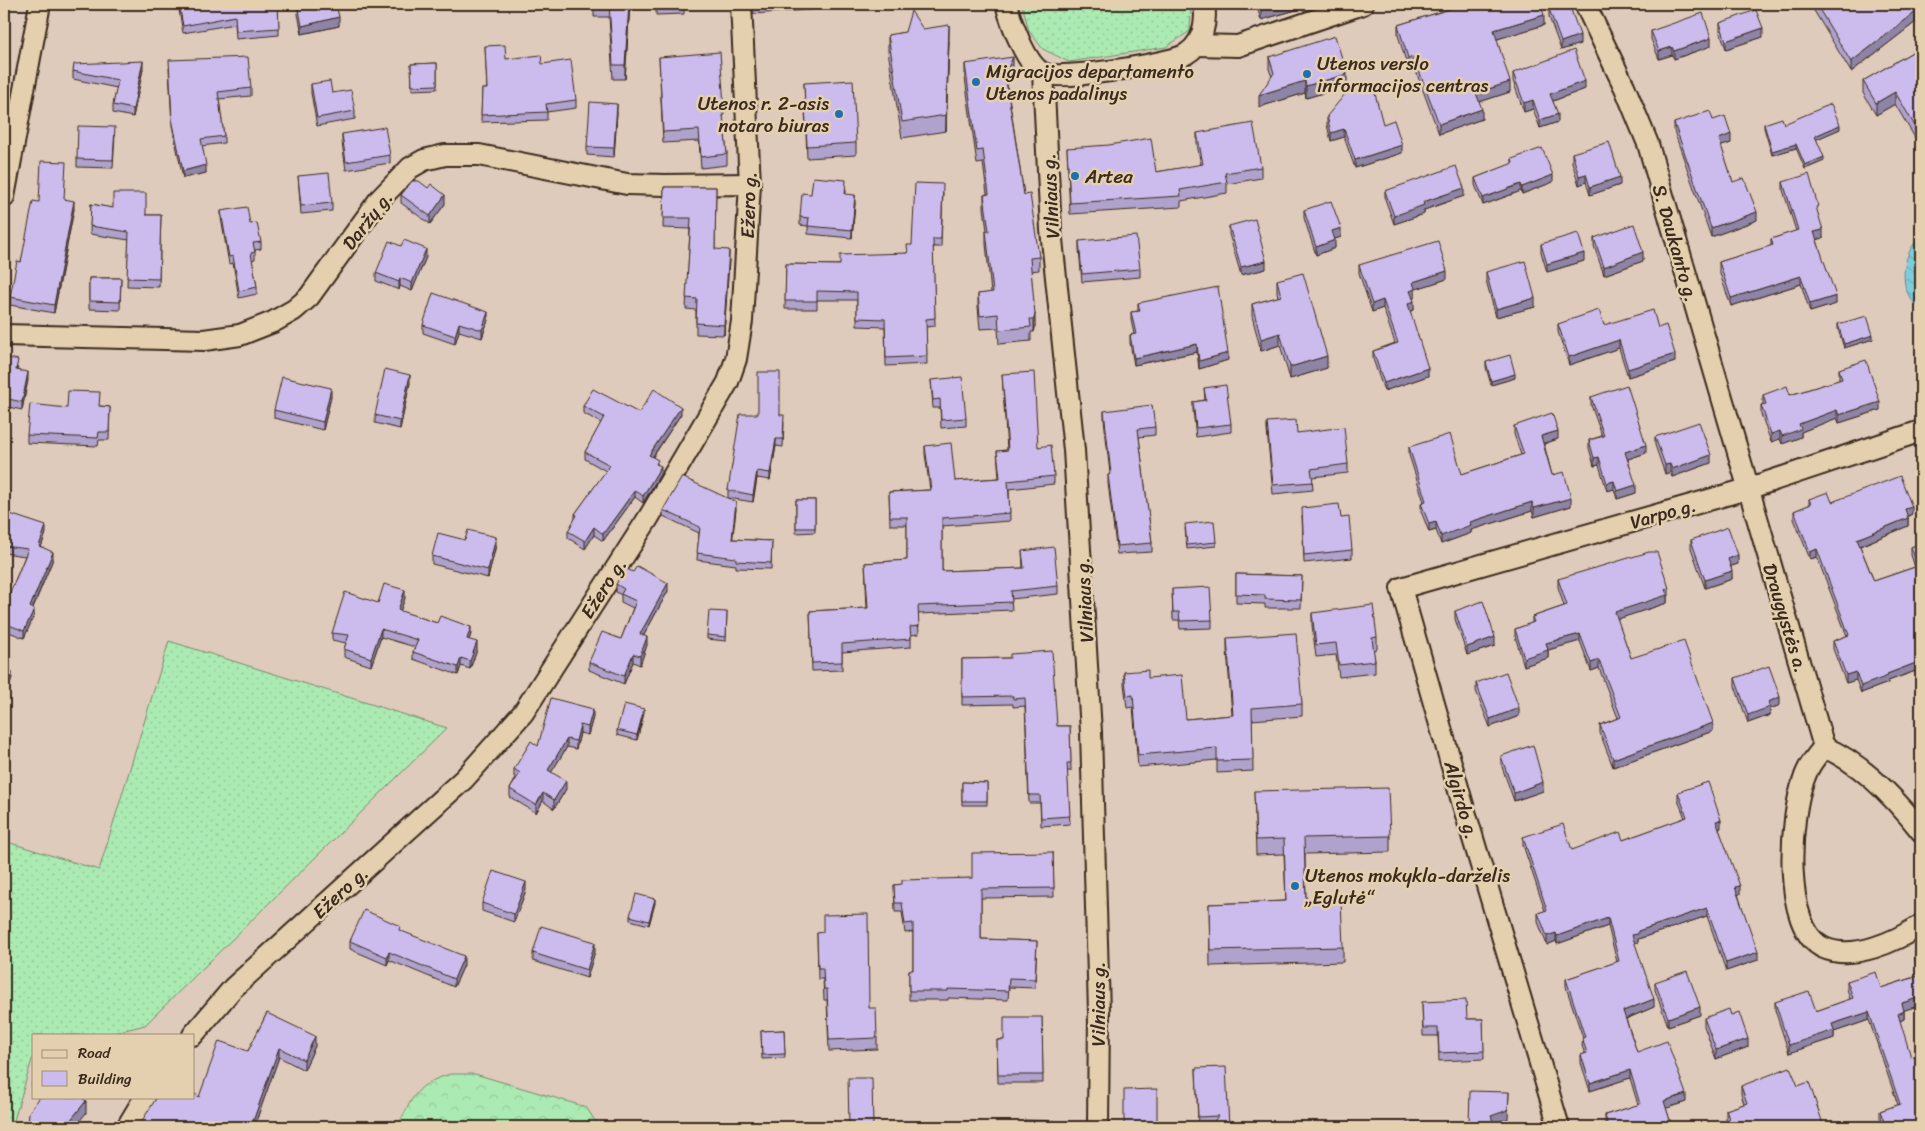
<svg xmlns="http://www.w3.org/2000/svg" width="1925" height="1131" font-family="Sriracha,sans-serif">
<defs>
<pattern id="grass-dots" width="8" height="8" patternUnits="userSpaceOnUse" patternTransform="scale(1.25)"><rect width="8" height="8" fill="#abebb3"/><path d="M2 2h.1M6 6h.1" fill="none" stroke="#94ca9a" stroke-width="1.8" stroke-linecap="round"/></pattern>
<pattern id="forest-crowns" width="20" height="18" patternUnits="userSpaceOnUse" patternTransform="scale(1.25)"><rect width="20" height="18" fill="#abebb3"/><path d="M2 6a3 3 0 1 1 6 0M12 15a3 3 0 1 1 6 0" fill="none" stroke="#94ca9a"/></pattern>
<pattern id="water-waves" width="16" height="10" patternUnits="userSpaceOnUse" patternTransform="scale(1.25)"><rect width="16" height="10" fill="#7fcddc"/><path d="M0 5q4-4 8 0t8 0" fill="none" stroke="#6fb0bc"/></pattern>
</defs>
<rect width="100%" height="100%" fill="#dfcbbb"/>
<filter id="ink" filterUnits="userSpaceOnUse"><feTurbulence type="fractalNoise" baseFrequency=".02" numOctaves="2"/><feDisplacementMap in="SourceGraphic" scale="10" xChannelSelector="R" yChannelSelector="G"/><feConvolveMatrix kernelMatrix="1 2 1 2 8 2 1 2 1" color-interpolation-filters="sRGB"/></filter>
<g filter="url(#ink)">
<!-- grass -->
<g fill="url(#grass-dots)" stroke="#738a68">
<polygon points="1022,4 1191,4 1190,31 1166,47 1069,62 1043,49 1029,31"/>
<polygon points="169,641 447,728 145,1025 106,1035 34,1035 34,1053 12,1127 4,1127 4,841 99,870"/>
</g>
<!-- forest -->
<path fill="url(#forest-crowns)" stroke="#738a68" d="M451,1074H475L586,1107L599,1127H397C414,1096 415,1084 451,1074Z"/>
<!-- water -->
<path fill="url(#water-waves)" stroke="#648c90" d="M1921,237V307C1896,296 1901,251 1921,237Z"/>
<g fill="none" stroke-linecap="round" stroke-linejoin="round">
<defs>
<g id="minor">
<path d="M1006,4C1011,22 1026,65 1043,73C1059,81 1171,64 1186,54C1203,44 1207,22 1204,4"/>
<path d="M1585,4L1625,88L1648,144L1824,747C1863,764 1895,798 1921,831"/>
<polyline points="1196,45 1238,46 1363,4"/>
<polyline points="1043,73 1051,230 1074,450 1091,732 1099,1012 1098,1127"/>
<polyline points="4,197 40,4"/>
<polyline points="4,335 204,340 240,335 273,322 294,310 309,297 379,200 410,168 424,160 445,155 479,155 627,184 665,185 750,184"/>
<path d="M1824,747C1815,757 1808,766 1804,779C1790,815 1781,929 1824,948C1854,961 1896,941 1921,925"/>
<polyline points="193,1035 233,988 464,779 523,713 649,517 728,382 736,359 742,321 750,184 741,4"/>
<polyline points="127,1127 145,1097"/>
<polyline points="1559,1127 1463,805 1401,588 1747,489 1921,431"/>
</g>
</defs>
<!-- minor casing -->
<use href="#minor" stroke="#3b2a1e" stroke-width="24"/>
<!-- minor -->
<use href="#minor" stroke="#e4cfae" stroke-width="20"/>
</g>
<!-- wall -->
<g fill="#afa2cc" stroke="#3b2a1e">
<polygon points="178,4 278,4 279,35 236,39 235,24 183,33"/>
<polygon points="296,4 336,4 339,26 302,34"/>
<polygon points="594,4 630,4 625,79 613,79 609,17 594,17"/>
<polygon points="656,4 684,4 684,14 656,15"/>
<polygon points="753,4 820,4 820,9 754,14"/>
<polygon points="1256,4 1310,4 1310,6 1261,20"/>
<polygon points="1448,4 1540,4 1544,25 1497,39 1510,92 1479,102 1482,119 1439,134 1414,66 1408,68 1398,35 1398,25 1450,9"/>
<polygon points="1810,4 1921,4 1921,18 1851,72"/>
<polygon points="1549,9 1580,44 1561,50 1549,17"/>
<polygon points="1720,23 1763,37 1726,49 1720,31"/>
<polygon points="923,29 949,41 946,131 902,138 888,51 888,35"/>
<polygon points="1651,31 1711,46 1674,59 1672,55 1659,59 1651,39"/>
<polygon points="485,46 506,59 542,64 576,100 576,108 547,112 547,120 481,122 482,89 487,89"/>
<polygon points="1921,47 1921,148 1895,104 1876,115 1863,93 1863,81"/>
<polygon points="659,57 724,105 724,116 723,116 727,154 727,165 701,168 699,141 663,143"/>
<polygon points="1269,57 1347,86 1306,98 1305,93 1259,107 1272,77 1269,69"/>
<polygon points="437,63 437,89 412,90 411,64"/>
<polygon points="965,64 1013,70 1007,84 1024,195 1039,257 1039,270 1031,271 1035,328 1034,332 1031,332 1031,341 999,344 998,328 980,329 978,307 978,294 991,293 986,244 986,231 987,231 984,208 984,195 987,194 983,163 977,164 965,78"/>
<polygon points="169,68 251,88 251,96 219,99 224,136 224,143 202,146 206,173 183,178 172,126"/>
<polygon points="143,69 133,117 113,113 113,105 117,88 73,79 73,71"/>
<polygon points="1513,73 1585,89 1553,101 1558,122 1540,128 1533,109 1524,112 1513,81"/>
<polygon points="804,83 856,143 856,155 807,158"/>
<polygon points="311,84 332,93 355,111 355,119 317,126 311,93"/>
<polygon points="617,112 614,157 587,155 587,147"/>
<polygon points="1327,116 1383,124 1402,153 1355,168 1344,137 1331,141 1327,125"/>
<polygon points="1713,120 1731,143 1721,146 1733,182 1757,220 1711,237 1674,131 1674,123"/>
<polygon points="1764,124 1784,124 1840,129 1816,139 1824,161 1805,169 1796,148 1772,155 1764,128"/>
<polygon points="1197,133 1261,167 1261,178 1227,184 1227,193 1181,201 1181,207 1070,214 1067,148 1156,172 1201,165 1197,144"/>
<polygon points="342,134 390,155 390,163 346,170 342,142"/>
<polygon points="115,135 113,168 77,167 77,159"/>
<polygon points="1572,153 1620,185 1590,195 1586,182 1579,185 1572,162"/>
<polygon points="1512,159 1553,182 1522,194 1521,191 1483,205 1475,185 1475,178 1512,164"/>
<polygon points="298,176 332,203 332,211 301,214"/>
<polygon points="1783,182 1818,214 1823,238 1817,240 1836,304 1810,312 1801,284 1731,306 1719,271 1719,262 1771,246 1771,239 1796,231 1783,190"/>
<polygon points="664,187 716,187 715,249 729,260 724,335 696,334 696,310 686,309 690,229 663,228"/>
<polygon points="428,188 445,204 430,224 401,203 401,195"/>
<polygon points="846,189 846,194 855,203 852,238 808,234 808,226 800,225 800,217 811,194"/>
<polygon points="1385,191 1464,196 1424,210 1424,214 1394,224 1385,199"/>
<polygon points="943,192 941,247 933,247 935,326 926,327 927,364 886,366 885,327 857,326 857,300 817,300 817,309 785,309 786,264 840,265 907,253"/>
<polygon points="64,200 74,209 54,313 10,305 10,297 39,202"/>
<polygon points="91,204 146,215 161,215 159,287 127,286 129,240 90,234"/>
<polygon points="1304,210 1341,237 1334,239 1335,248 1316,255 1304,218"/>
<polygon points="221,211 250,224 261,242 261,249 255,250 255,259 252,260 257,287 257,294 239,298 233,263 229,264 221,218"/>
<polygon points="1229,226 1266,269 1241,275 1229,234"/>
<polygon points="1594,238 1643,261 1604,275 1594,246"/>
<polygon points="1079,241 1140,269 1140,277 1082,282 1079,249"/>
<polygon points="1541,244 1584,261 1547,272 1541,252"/>
<polygon points="426,257 412,291 400,286 399,290 376,281 376,273"/>
<polygon points="1359,265 1447,279 1415,289 1415,297 1413,298 1414,310 1410,311 1428,376 1384,391 1373,359 1373,351 1395,343 1383,308 1372,312 1359,273"/>
<polygon points="1486,272 1535,307 1496,317 1486,280"/>
<polygon points="89,278 121,278 120,310 89,309"/>
<polygon points="1277,280 1327,368 1290,379 1280,345 1261,351 1252,316 1252,304 1278,297 1277,292"/>
<polygon points="1138,303 1228,360 1199,369 1197,352 1134,365 1130,343 1130,335 1134,334 1131,320 1131,312 1138,311"/>
<polygon points="488,320 482,338 459,331 455,344 423,333 423,325"/>
<polygon points="1558,324 1604,325 1658,328 1675,362 1628,377 1619,348 1569,365 1558,332"/>
<polygon points="1838,324 1873,339 1844,348 1838,329"/>
<polygon points="4,357 18,368 17,370 28,380 22,410 4,406"/>
<polygon points="1486,362 1515,378 1491,385 1486,367"/>
<polygon points="1839,369 1880,410 1839,423 1837,418 1801,432 1801,437 1782,444 1780,439 1771,442 1761,414 1761,405 1763,405 1763,395 1790,395 1839,380"/>
<polygon points="1002,374 1038,447 1054,476 1054,484 1009,489 1010,521 942,526 942,571 1023,568 1022,551 1058,586 1058,594 1011,599 1012,610 918,614 919,634 911,635 911,647 842,652 842,670 812,671 810,611 867,608 865,563 907,560 907,525 890,525 889,492 930,490 925,454 925,446 955,481 999,478 997,451 1007,450"/>
<polygon points="931,380 966,418 966,426 941,428 940,408 933,408"/>
<polygon points="410,383 400,429 375,423 375,415"/>
<polygon points="1204,388 1231,424 1231,432 1196,437 1193,410 1193,402 1205,400"/>
<polygon points="331,397 323,430 274,418 274,410"/>
<polygon points="1591,397 1646,453 1628,459 1636,493 1617,499 1614,489 1607,491 1599,465 1594,466 1589,448 1589,440 1602,436 1591,405"/>
<polygon points="100,406 110,407 109,440 99,440 98,446 27,443 27,435 67,408"/>
<polygon points="583,406 639,413 681,414 653,457 658,465 661,473 643,503 635,497 603,541 594,535 585,549 568,538 568,531 575,519 575,514 606,471 585,459 585,452 601,423 583,413"/>
<polygon points="1104,411 1155,427 1155,435 1139,437 1152,543 1152,552 1117,554 1108,483 1108,475 1110,474 1104,419"/>
<polygon points="758,414 780,415 784,423 783,447 776,446 770,480 757,478 753,502 728,498 728,490"/>
<polygon points="1267,422 1297,433 1348,464 1348,473 1312,477 1313,490 1273,494 1267,430"/>
<polygon points="1514,426 1558,439 1544,444 1552,475 1571,506 1534,517 1532,511 1471,530 1471,533 1441,544 1436,530 1429,532 1421,511 1421,503 1424,502 1409,455 1409,447 1462,474 1521,455 1514,434"/>
<polygon points="1655,437 1711,463 1672,477 1670,472 1665,474 1655,445"/>
<polygon points="1809,499 1912,514 1908,516 1908,526 1860,546 1874,581 1915,567 1911,555 1911,547 1921,543 1921,669 1888,681 1888,683 1861,693 1856,680 1846,683 1833,649 1833,641 1847,636 1817,557 1810,559 1794,519 1794,511 1809,505"/>
<polygon points="796,500 815,500 815,532 796,533"/>
<polygon points="736,509 732,539 772,541 771,569 736,568 736,565 697,560 699,533 663,516 663,510"/>
<polygon points="4,512 46,533 41,547 53,559 33,608 34,616 24,638 4,630 4,597 8,598 25,556 4,553"/>
<polygon points="1302,516 1341,518 1352,550 1352,558 1304,563"/>
<polygon points="1185,528 1216,542 1216,546 1187,549"/>
<polygon points="1691,540 1738,564 1731,566 1732,579 1705,588 1691,548"/>
<polygon points="496,545 488,578 432,564 432,556"/>
<polygon points="1236,574 1302,576 1301,608 1265,608 1265,604 1236,603"/>
<polygon points="1558,579 1669,596 1667,596 1667,603 1617,619 1631,658 1713,731 1613,767 1600,733 1600,725 1618,718 1599,668 1591,671 1580,641 1548,650 1548,658 1524,666 1515,636 1515,629 1532,623 1532,617 1564,606 1558,587"/>
<polygon points="616,584 668,591 644,635 647,645 640,665 633,662 624,684 589,670 589,662 621,639 633,608 621,602 621,595 616,592"/>
<polygon points="1172,589 1212,620 1212,628 1180,629 1179,620 1173,620"/>
<polygon points="405,598 400,611 471,634 469,640 477,650 470,669 461,666 458,675 413,659 413,652 415,647 381,637 371,666 344,657 344,649 346,643 332,640 332,633 378,603"/>
<polygon points="1455,611 1495,646 1467,655 1455,619"/>
<polygon points="727,612 726,641 707,639 707,635"/>
<polygon points="1312,613 1377,637 1377,649 1373,650 1375,661 1375,673 1339,677 1336,655 1316,657 1312,625"/>
<polygon points="1227,638 1302,704 1302,716 1252,720 1253,771 1217,773 1217,760 1138,767 1133,707 1127,708 1124,684 1124,672 1148,678 1186,719 1232,715 1227,650"/>
<polygon points="1010,658 1057,726 1070,726 1071,771 1067,771 1070,824 1041,826 1040,803 1029,803 1025,706 1013,707 1013,704 962,705 962,659"/>
<polygon points="1735,678 1780,705 1770,709 1770,715 1748,723 1735,686"/>
<polygon points="1476,683 1519,716 1490,727 1476,691"/>
<polygon points="644,713 637,740 617,735 617,730"/>
<polygon points="593,717 588,735 580,733 576,749 567,747 551,772 566,789 554,809 543,801 536,813 510,797 510,789 516,778 514,777 514,769 538,746"/>
<polygon points="1501,756 1543,791 1514,801 1501,764"/>
<polygon points="962,782 987,783 987,805 962,805"/>
<polygon points="1254,791 1390,836 1390,852 1305,854 1306,901 1343,947 1343,962 1210,966 1209,904 1286,901 1284,854 1256,855"/>
<polygon points="1678,792 1721,828 1719,829 1740,894 1738,894 1758,960 1726,971 1707,916 1638,939 1638,942 1634,943 1654,1007 1626,1019 1637,1052 1686,1102 1666,1108 1672,1127 1606,1127 1605,1124 1605,1115 1638,1105 1630,1078 1590,1091 1581,1063 1581,1055 1585,1054 1582,1046 1583,1038 1566,987 1566,979 1617,962 1608,926 1557,944 1556,941 1547,945 1538,922 1538,913 1545,911 1523,845 1523,837 1572,850 1623,840 1685,818 1678,800"/>
<polygon points="1053,852 1054,897 981,898 981,939 1037,941 1035,988 1009,987 1008,1000 948,998 948,1000 909,1000 909,970 913,970 913,932 905,933 902,912 895,912 894,885 972,878"/>
<polygon points="526,890 514,922 482,911 482,903"/>
<polygon points="655,903 649,925 630,920 630,916"/>
<polygon points="400,931 464,965 454,987 389,960 387,965 350,949 350,941"/>
<polygon points="817,933 869,1008 877,1038 877,1049 829,1051 827,1000 824,1000 823,979 818,979"/>
<polygon points="1921,950 1921,1005 1904,1010 1904,1019 1900,1021 1921,1127 1883,1127 1880,1119 1880,1111 1898,1105 1869,1020 1834,1032 1834,1038 1789,1053 1775,1010 1775,1002 1816,1011 1850,999 1847,989 1847,981 1881,988 1920,975 1915,960 1915,952"/>
<polygon points="595,951 587,978 533,961 533,953"/>
<polygon points="1655,982 1700,1015 1668,1026 1655,990"/>
<polygon points="1422,1002 1467,1019 1483,1019 1484,1059 1439,1061 1438,1036 1423,1036"/>
<polygon points="267,1013 315,1046 304,1070 279,1057 254,1127 138,1127 199,1097 248,1051"/>
<polygon points="1042,1017 1043,1083 998,1083 997,1040 1004,1040"/>
<polygon points="1704,1018 1748,1047 1716,1059 1704,1026"/>
<polygon points="784,1030 785,1058 762,1059 761,1031"/>
<polygon points="1196,1068 1229,1127 1198,1127"/>
<polygon points="34,1079 34,1095 32,1093 32,1081"/>
<polygon points="1741,1086 1798,1086 1824,1127 1729,1127 1726,1119 1726,1110 1744,1104 1741,1094"/>
</g>
<!-- shaded-wall -->
<g fill="#8e84a6" stroke="#3b2a1e">
<polygon points="629,4 630,4 625,79 625,65"/>
<polygon points="1276,4 1310,4 1310,6 1261,20 1261,8"/>
<polygon points="1921,8 1921,18 1851,72 1851,62"/>
<polygon points="1544,15 1544,25 1494,40 1494,30"/>
<polygon points="339,17 339,26 302,34 302,26"/>
<polygon points="949,25 949,41 946,131 946,115"/>
<polygon points="1763,28 1763,37 1726,49 1726,41"/>
<polygon points="1580,35 1580,44 1561,50 1561,42"/>
<polygon points="1711,38 1711,46 1674,59 1674,51"/>
<polygon points="1672,47 1672,55 1659,59 1659,51"/>
<polygon points="1013,57 1013,70 1005,88 1005,74"/>
<polygon points="1414,57 1414,66 1408,68 1408,58"/>
<polygon points="143,61 143,69 133,117 133,109"/>
<polygon points="1347,74 1347,86 1306,98 1306,86"/>
<polygon points="1305,81 1305,93 1259,107 1259,95"/>
<polygon points="1585,81 1585,89 1550,102 1550,94"/>
<polygon points="1510,82 1510,92 1476,103 1476,93"/>
<polygon points="1895,92 1895,104 1876,115 1876,103"/>
<polygon points="1533,100 1533,109 1524,112 1524,103"/>
<polygon points="617,104 617,112 614,157 614,148"/>
<polygon points="1482,109 1482,119 1439,134 1439,124"/>
<polygon points="1558,114 1558,122 1540,128 1540,120"/>
<polygon points="1840,125 1840,129 1815,140 1815,136"/>
<polygon points="1344,129 1344,137 1331,141 1331,133"/>
<polygon points="1731,134 1731,143 1719,147 1719,139"/>
<polygon points="1796,144 1796,148 1772,155 1772,151"/>
<polygon points="1402,145 1402,153 1355,168 1355,160"/>
<polygon points="1824,157 1824,161 1805,169 1805,165"/>
<polygon points="206,165 206,173 183,178 183,171"/>
<polygon points="1586,174 1586,182 1579,185 1579,176"/>
<polygon points="1553,175 1553,182 1522,194 1522,187"/>
<polygon points="1620,177 1620,185 1590,195 1590,187"/>
<polygon points="1521,184 1521,191 1483,205 1483,198"/>
<polygon points="1464,188 1464,196 1424,210 1424,214 1394,224 1394,216 1423,202"/>
<polygon points="445,195 445,204 430,224 430,216"/>
<polygon points="855,195 855,203 852,238 852,230"/>
<polygon points="74,201 74,209 54,313 54,305"/>
<polygon points="1757,212 1757,220 1711,237 1711,228"/>
<polygon points="1341,228 1341,237 1332,240 1332,231"/>
<polygon points="1823,230 1823,238 1814,240 1814,232"/>
<polygon points="1335,240 1335,248 1316,255 1316,247"/>
<polygon points="426,249 426,257 412,291 412,283"/>
<polygon points="729,250 729,260 724,335 724,325"/>
<polygon points="1643,252 1643,261 1604,275 1604,267"/>
<polygon points="1584,253 1584,261 1547,272 1547,264"/>
<polygon points="1266,261 1266,269 1241,275 1241,267"/>
<polygon points="1447,271 1447,279 1413,290 1413,282"/>
<polygon points="1801,276 1801,284 1731,306 1731,298"/>
<polygon points="400,278 400,286 399,290 399,282"/>
<polygon points="1415,289 1415,297 1410,299 1410,291"/>
<polygon points="1836,296 1836,304 1810,312 1810,304"/>
<polygon points="1535,298 1535,307 1496,317 1496,309"/>
<polygon points="1383,300 1383,308 1372,312 1372,304"/>
<polygon points="1414,301 1414,310 1408,312 1408,304"/>
<polygon points="488,312 488,320 482,338 482,330"/>
<polygon points="1035,314 1035,328 1034,332 1034,319"/>
<polygon points="459,323 459,331 455,344 455,336"/>
<polygon points="1280,333 1280,345 1261,351 1261,339"/>
<polygon points="1873,335 1873,339 1844,348 1844,344"/>
<polygon points="1619,340 1619,348 1569,365 1569,357"/>
<polygon points="1197,344 1197,352 1134,365 1134,358"/>
<polygon points="1228,353 1228,360 1199,369 1199,361"/>
<polygon points="1675,354 1675,362 1628,377 1628,369"/>
<polygon points="1327,356 1327,368 1290,379 1290,367"/>
<polygon points="1428,368 1428,376 1384,391 1384,383"/>
<polygon points="28,372 28,380 22,410 22,402"/>
<polygon points="1515,374 1515,378 1491,385 1491,381"/>
<polygon points="410,375 410,383 400,429 400,421"/>
<polygon points="331,388 331,397 323,430 323,422"/>
<polygon points="1880,402 1880,410 1839,423 1839,415"/>
<polygon points="681,407 681,414 649,462 649,455"/>
<polygon points="1837,410 1837,418 1801,432 1801,437 1782,444 1782,436 1799,424"/>
<polygon points="1558,431 1558,439 1541,444 1541,436"/>
<polygon points="1780,431 1780,439 1771,442 1771,434"/>
<polygon points="776,439 776,446 770,480 770,473"/>
<polygon points="8,441 8,449 4,474 4,467"/>
<polygon points="1646,445 1646,453 1625,460 1625,452"/>
<polygon points="1711,455 1711,463 1672,477 1672,469"/>
<polygon points="1599,457 1599,465 1594,466 1594,458"/>
<polygon points="1670,464 1670,472 1665,474 1665,465"/>
<polygon points="661,466 661,473 643,503 643,496"/>
<polygon points="757,471 757,478 753,502 753,495"/>
<polygon points="1614,481 1614,489 1607,491 1607,483"/>
<polygon points="1636,485 1636,493 1617,499 1617,491"/>
<polygon points="635,490 635,497 603,541 603,534"/>
<polygon points="1571,498 1571,506 1534,517 1534,508"/>
<polygon points="736,502 736,509 732,545 732,539"/>
<polygon points="1532,502 1532,511 1471,530 1471,533 1441,544 1441,536 1470,522"/>
<polygon points="1912,507 1912,514 1905,517 1905,509"/>
<polygon points="1908,518 1908,526 1857,547 1857,539"/>
<polygon points="1436,522 1436,530 1429,532 1429,524"/>
<polygon points="46,526 46,533 39,553 39,546"/>
<polygon points="594,527 594,535 585,549 585,541"/>
<polygon points="496,537 496,545 488,578 488,570"/>
<polygon points="1817,549 1817,557 1810,559 1810,552"/>
<polygon points="53,552 53,559 30,614 30,607"/>
<polygon points="1738,555 1738,564 1728,567 1728,559"/>
<polygon points="1732,571 1732,579 1705,588 1705,580"/>
<polygon points="668,583 668,591 640,642 640,634"/>
<polygon points="1669,588 1669,596 1667,596 1667,603 1615,620 1615,612"/>
<polygon points="405,590 405,598 398,618 398,610"/>
<polygon points="34,609 34,616 24,638 24,631"/>
<polygon points="471,627 471,634 467,646 467,639"/>
<polygon points="381,629 381,637 371,666 371,658"/>
<polygon points="1580,634 1580,641 1548,650 1548,658 1524,666 1524,658 1546,643"/>
<polygon points="647,637 647,645 640,665 640,656"/>
<polygon points="1495,637 1495,646 1467,655 1467,647"/>
<polygon points="477,642 477,650 470,669 470,661"/>
<polygon points="633,654 633,662 624,684 624,676"/>
<polygon points="461,658 461,666 458,675 458,667"/>
<polygon points="1599,660 1599,668 1591,671 1591,663"/>
<polygon points="1921,661 1921,669 1888,681 1888,683 1861,693 1861,686 1887,674"/>
<polygon points="12,671 12,678 4,699 4,692"/>
<polygon points="1856,672 1856,680 1846,683 1846,675"/>
<polygon points="1780,697 1780,705 1770,709 1770,715 1748,723 1748,715 1768,702"/>
<polygon points="1519,708 1519,716 1490,727 1490,719"/>
<polygon points="593,709 593,717 588,735 588,727"/>
<polygon points="644,709 644,713 637,740 637,735"/>
<polygon points="1713,723 1713,731 1613,767 1613,759"/>
<polygon points="580,725 580,733 576,749 576,741"/>
<polygon points="567,739 567,747 548,778 548,770"/>
<polygon points="566,781 566,789 554,809 554,800"/>
<polygon points="1543,782 1543,791 1514,801 1514,793"/>
<polygon points="543,793 543,801 536,813 536,805"/>
<polygon points="1721,820 1721,828 1716,830 1716,821"/>
<polygon points="526,882 526,890 514,922 514,914"/>
<polygon points="1740,886 1740,894 1735,895 1735,887"/>
<polygon points="655,899 655,903 649,925 649,921"/>
<polygon points="1707,908 1707,916 1638,939 1638,942 1632,944 1632,935 1638,931"/>
<polygon points="1608,918 1608,926 1557,944 1557,936"/>
<polygon points="1556,933 1556,941 1547,945 1547,936"/>
<polygon points="595,942 595,951 587,978 587,970"/>
<polygon points="389,952 389,960 387,965 387,957"/>
<polygon points="1758,952 1758,960 1726,971 1726,963"/>
<polygon points="464,956 464,965 454,987 454,979"/>
<polygon points="1921,997 1921,1005 1902,1011 1902,1003"/>
<polygon points="1654,999 1654,1007 1623,1020 1623,1011"/>
<polygon points="1700,1007 1700,1015 1668,1026 1668,1018"/>
<polygon points="1904,1011 1904,1019 1898,1022 1898,1014"/>
<polygon points="1869,1012 1869,1020 1834,1032 1834,1038 1789,1053 1789,1045 1832,1024"/>
<polygon points="315,1036 315,1046 304,1070 304,1060"/>
<polygon points="1748,1039 1748,1047 1716,1059 1716,1050"/>
<polygon points="279,1048 279,1057 254,1127 251,1127"/>
<polygon points="1630,1070 1630,1078 1590,1091 1590,1083"/>
<polygon points="1509,1092 1508,1119 1491,1124 1491,1116"/>
<polygon points="1686,1094 1686,1102 1664,1109 1664,1101"/>
<polygon points="86,1101 86,1113 75,1127 65,1127"/>
</g>
<!-- building -->
<g fill="#cbbced" stroke="#3b2a1e">
<polygon points="179,4 278,4 279,28 236,31 235,16 183,26"/>
<polygon points="298,4 336,4 339,17 302,26"/>
<polygon points="609,4 629,4 625,65 613,65"/>
<polygon points="1259,4 1276,4 1261,8"/>
<polygon points="1451,4 1540,4 1544,15 1494,30 1510,82 1476,93 1482,109 1439,124 1414,57 1408,58 1398,25 1453,8"/>
<polygon points="1565,4 1569,4 1580,35 1561,42 1549,9"/>
<polygon points="1816,4 1921,4 1921,8 1851,62"/>
<polygon points="1756,10 1763,28 1726,41 1720,23"/>
<polygon points="911,11 923,29 949,25 946,115 902,122 888,35 905,32"/>
<polygon points="1703,13 1711,38 1674,51 1672,47 1659,51 1651,31"/>
<polygon points="1335,36 1347,74 1306,86 1305,81 1259,95 1274,73 1269,57"/>
<polygon points="505,45 506,59 541,55 542,64 571,60 576,100 546,104 547,112 481,115 482,89 487,89 485,46"/>
<polygon points="1921,47 1921,136 1895,92 1876,103 1863,81"/>
<polygon points="1574,50 1585,81 1550,94 1558,114 1540,120 1533,100 1524,103 1513,73"/>
<polygon points="720,52 724,105 722,105 727,154 701,157 699,130 663,132 659,57"/>
<polygon points="248,57 251,88 218,92 224,136 201,139 206,165 183,171 172,119 169,60"/>
<polygon points="1013,57 1005,74 1024,195 1030,194 1039,257 1030,258 1035,314 1034,319 1030,319 1031,327 999,330 998,314 980,316 978,294 993,292 986,231 989,231 984,195 989,194 983,150 977,151 965,64"/>
<polygon points="143,61 133,109 113,105 118,80 73,71 74,64"/>
<polygon points="437,63 437,85 412,86 411,64"/>
<polygon points="853,80 856,143 807,146 804,83"/>
<polygon points="330,81 332,93 351,90 355,111 317,118 311,84"/>
<polygon points="1373,86 1383,124 1394,120 1402,145 1355,160 1344,129 1331,133 1327,116 1346,93"/>
<polygon points="590,102 617,104 614,148 587,147"/>
<polygon points="1831,104 1840,125 1815,136 1824,157 1805,165 1796,144 1772,151 1764,124 1782,118 1784,124"/>
<polygon points="1710,111 1713,120 1725,116 1731,134 1719,139 1733,182 1744,178 1757,212 1711,228 1674,123"/>
<polygon points="1253,123 1261,167 1225,173 1227,182 1180,190 1181,196 1070,203 1067,148 1109,145 1151,138 1156,172 1203,164 1197,133"/>
<polygon points="78,126 115,127 113,160 77,159"/>
<polygon points="385,127 390,155 346,162 342,134"/>
<polygon points="1609,142 1620,177 1590,187 1586,174 1579,176 1572,153"/>
<polygon points="1542,148 1553,175 1522,187 1521,184 1483,198 1475,178 1513,163 1512,159"/>
<polygon points="41,161 66,162 64,199 74,201 54,305 10,297 17,261 21,262 33,201 39,202"/>
<polygon points="1456,166 1464,188 1423,202 1424,205 1394,216 1385,191"/>
<polygon points="329,173 332,203 301,206 298,176"/>
<polygon points="1809,174 1818,206 1816,207 1823,230 1814,232 1836,296 1810,304 1801,276 1731,298 1719,262 1773,245 1771,239 1798,230 1783,182"/>
<polygon points="813,177 846,180 845,194 855,195 852,230 808,226 809,218 800,217 802,193 811,194"/>
<polygon points="412,181 419,181 428,188 431,184 445,195 430,216 401,195"/>
<polygon points="915,183 943,184 941,239 933,239 935,318 926,319 927,356 886,358 885,319 857,318 857,292 817,291 817,301 785,301 786,264 840,265 840,255 908,253 907,245 912,245"/>
<polygon points="664,187 716,187 715,249 729,250 724,325 696,323 697,299 686,298 691,218 663,218"/>
<polygon points="113,193 146,193 146,215 161,215 159,279 127,278 129,232 90,226 91,204 113,208"/>
<polygon points="1331,201 1341,228 1332,231 1335,240 1316,247 1304,210"/>
<polygon points="247,207 250,224 257,223 261,242 253,243 255,252 251,253 257,287 239,291 233,256 229,257 221,211"/>
<polygon points="1255,219 1266,261 1241,267 1229,226"/>
<polygon points="1634,224 1643,252 1604,267 1594,238"/>
<polygon points="1578,233 1584,253 1547,264 1541,244"/>
<polygon points="1136,236 1140,269 1082,274 1079,241"/>
<polygon points="404,240 426,249 412,283 400,278 399,282 376,273 389,241 401,246"/>
<polygon points="1438,241 1447,271 1413,282 1415,289 1410,291 1414,301 1408,304 1428,368 1384,383 1373,351 1398,343 1383,300 1372,304 1359,265"/>
<polygon points="1525,261 1535,298 1496,309 1486,272"/>
<polygon points="1303,273 1327,356 1290,367 1280,333 1261,339 1252,304 1281,296 1277,280"/>
<polygon points="89,278 121,278 120,302 89,301"/>
<polygon points="1218,287 1228,353 1199,361 1197,344 1134,358 1130,335 1136,334 1131,312 1140,311 1138,303"/>
<polygon points="433,293 488,312 482,330 459,323 455,336 423,325"/>
<polygon points="1599,310 1604,325 1653,310 1658,328 1666,325 1675,354 1628,369 1619,340 1569,357 1558,324"/>
<polygon points="1867,316 1873,335 1844,344 1838,324"/>
<polygon points="1510,355 1515,374 1491,381 1486,362"/>
<polygon points="4,357 18,360 16,370 28,372 22,402 4,398"/>
<polygon points="1866,360 1880,402 1839,415 1837,410 1799,424 1801,429 1782,436 1780,431 1771,434 1761,405 1766,404 1763,395 1787,386 1790,395 1842,379 1839,369"/>
<polygon points="385,369 410,375 400,421 375,415"/>
<polygon points="758,372 780,372 780,415 784,415 783,439 776,439 770,473 757,471 753,495 728,490 740,414 758,414"/>
<polygon points="1034,372 1038,447 1051,445 1054,476 1008,481 1010,513 942,518 942,571 1024,568 1022,551 1054,547 1058,586 1011,591 1012,602 918,606 919,626 910,627 911,639 842,644 842,662 812,663 810,611 868,608 865,563 907,560 907,517 890,517 889,492 931,490 925,446 951,443 955,481 1000,478 997,451 1008,450 1002,374"/>
<polygon points="282,377 331,388 323,422 274,410"/>
<polygon points="962,377 966,418 941,420 940,399 933,400 931,380"/>
<polygon points="1226,385 1231,424 1196,428 1193,402 1206,400 1204,388"/>
<polygon points="1627,385 1646,445 1625,452 1636,485 1617,491 1614,481 1607,483 1599,457 1594,458 1589,440 1604,436 1591,397"/>
<polygon points="593,389 639,413 654,389 681,407 649,455 658,460 656,464 661,466 643,496 635,490 603,534 594,527 585,541 568,531 577,515 575,514 610,465 585,452 604,417 583,406"/>
<polygon points="68,391 100,392 99,406 110,407 109,432 99,432 98,438 27,435 30,404 67,408"/>
<polygon points="1152,405 1155,427 1138,429 1152,543 1117,546 1108,475 1111,474 1104,411"/>
<polygon points="1552,413 1558,431 1541,436 1552,475 1564,472 1571,498 1534,508 1532,502 1470,522 1471,525 1441,536 1436,522 1429,524 1421,503 1426,501 1409,447 1450,434 1462,474 1524,454 1514,426"/>
<polygon points="1296,420 1297,433 1344,427 1348,464 1311,469 1313,482 1273,485 1267,422"/>
<polygon points="1699,422 1711,455 1672,469 1670,464 1665,465 1655,437"/>
<polygon points="4,441 8,441 4,467"/>
<polygon points="1900,476 1912,507 1905,509 1908,518 1857,539 1874,581 1918,566 1911,547 1921,543 1921,661 1887,674 1888,676 1861,686 1856,672 1846,675 1833,641 1849,635 1817,549 1810,552 1794,511 1811,504 1809,499 1828,492 1832,502"/>
<polygon points="682,477 736,502 732,539 772,541 771,563 736,561 736,558 697,553 700,527 663,510"/>
<rect x="796" y="500" width="19" height="28"/>
<polygon points="1339,504 1341,518 1349,517 1352,550 1304,555 1302,508"/>
<polygon points="4,512 46,526 39,546 53,552 30,607 34,609 24,631 4,623 4,597 8,598 28,549 4,546"/>
<polygon points="1214,521 1216,542 1187,545 1185,524"/>
<polygon points="1728,527 1738,555 1728,559 1732,571 1705,580 1691,540"/>
<polygon points="468,530 496,537 488,570 432,556 438,533 465,540"/>
<polygon points="1649,552 1657,552 1669,588 1665,589 1667,595 1615,612 1631,658 1684,641 1713,723 1613,759 1600,725 1621,717 1599,660 1591,663 1580,634 1546,643 1548,650 1524,658 1515,629 1534,622 1532,617 1567,605 1558,579"/>
<polygon points="637,566 668,583 640,634 647,637 640,656 633,654 624,676 589,662 602,632 621,639 636,601 621,594 624,589 616,584 625,568 633,572"/>
<polygon points="1236,574 1302,576 1301,600 1265,599 1265,595 1236,594"/>
<polygon points="384,584 405,590 398,610 437,623 440,616 471,627 467,639 477,642 470,661 461,658 458,667 413,652 418,640 381,629 371,658 344,649 349,635 332,633 345,592 378,603"/>
<polygon points="1210,587 1212,620 1180,621 1179,612 1173,612 1172,589"/>
<polygon points="1483,601 1495,637 1467,647 1455,611"/>
<polygon points="1373,605 1377,637 1372,638 1375,661 1339,665 1336,643 1316,645 1312,613"/>
<polygon points="709,611 727,612 726,637 707,635"/>
<polygon points="1296,633 1302,704 1252,708 1253,760 1217,761 1217,748 1138,755 1133,695 1127,696 1124,672 1148,670 1148,678 1182,675 1186,719 1233,715 1227,638"/>
<polygon points="1052,651 1057,726 1070,726 1071,763 1067,763 1070,816 1041,818 1040,795 1029,795 1025,698 1013,699 1013,696 962,697 962,659 1010,658 1010,654"/>
<polygon points="1769,666 1780,697 1768,702 1770,707 1748,715 1735,678"/>
<polygon points="4,668 12,671 4,692"/>
<polygon points="1506,672 1519,708 1490,719 1476,683"/>
<polygon points="551,698 593,709 588,727 580,725 576,741 567,739 548,770 566,781 554,800 543,793 536,805 510,789 520,773 514,769 531,741 538,746"/>
<polygon points="624,704 644,709 637,735 617,730"/>
<polygon points="1533,745 1543,782 1514,793 1501,756"/>
<polygon points="962,782 987,783 987,801 962,801"/>
<polygon points="1708,782 1721,820 1716,821 1740,886 1735,887 1758,952 1726,963 1707,908 1638,931 1638,934 1632,935 1654,999 1623,1011 1637,1052 1667,1041 1686,1094 1664,1101 1672,1127 1608,1127 1605,1115 1640,1104 1630,1070 1590,1083 1581,1055 1587,1053 1582,1038 1585,1037 1566,979 1619,961 1608,918 1557,936 1556,933 1547,936 1538,913 1547,910 1523,837 1563,824 1572,850 1620,832 1623,840 1687,817 1678,792"/>
<polygon points="1388,788 1390,836 1304,838 1306,901 1341,900 1343,947 1210,950 1209,904 1286,901 1284,839 1256,840 1254,791"/>
<polygon points="1053,852 1054,888 981,889 981,939 1037,941 1035,979 1009,978 1008,991 948,989 948,991 909,991 909,970 913,970 913,923 905,924 902,903 895,903 894,885 902,884 902,880 972,878 972,853"/>
<polygon points="493,871 526,882 514,914 482,903"/>
<polygon points="636,894 655,899 649,921 630,916"/>
<polygon points="364,910 400,926 399,930 464,956 454,979 389,952 387,957 350,941"/>
<polygon points="868,914 869,1008 876,1008 877,1038 829,1040 827,989 824,989 823,968 818,968 817,933 823,932 823,915"/>
<polygon points="541,926 595,942 587,970 533,953"/>
<polygon points="1921,950 1921,972 1915,952"/>
<polygon points="1687,971 1700,1007 1668,1018 1655,982"/>
<polygon points="1876,972 1881,988 1921,975 1921,997 1902,1003 1904,1011 1898,1014 1911,1057 1921,1054 1921,1127 1886,1127 1880,1111 1900,1104 1869,1012 1832,1024 1834,1030 1789,1045 1775,1002 1809,991 1816,1011 1853,998 1847,981"/>
<polygon points="1466,1000 1467,1019 1483,1019 1484,1051 1439,1053 1438,1028 1423,1028 1422,1002"/>
<polygon points="1729,1009 1731,1015 1739,1012 1748,1039 1716,1050 1704,1018"/>
<polygon points="267,1013 315,1036 304,1060 279,1048 251,1127 197,1127 187,1124 185,1127 138,1127 157,1097 194,1097 194,1093 199,1097 219,1041 248,1051"/>
<polygon points="1004,1017 1042,1017 1043,1075 998,1075 997,1040 1004,1040"/>
<polygon points="784,1030 785,1054 762,1055 761,1031"/>
<polygon points="1226,1067 1229,1127 1210,1127 1218,1116 1198,1117 1196,1068"/>
<polygon points="1790,1067 1798,1086 1809,1082 1824,1127 1732,1127 1726,1110 1747,1103 1741,1086"/>
<polygon points="848,1078 872,1078 873,1127 849,1127"/>
<polygon points="1157,1089 1157,1127 1124,1127 1124,1090"/>
<polygon points="1470,1091 1509,1092 1508,1110 1491,1116 1495,1127 1407,1127 1407,1122 1469,1123"/>
<polygon points="40,1097 81,1097 86,1101 65,1127 28,1127 29,1112"/>
<polygon points="1024,1120 1056,1121 1056,1127 1024,1127"/>
</g>
</g>
<!-- markers -->
<g fill="#1f6fb2" stroke="#e4cfae" stroke-width="2">
<circle cx="1307" cy="74" r="5"/>
<circle cx="976" cy="82" r="5"/>
<circle cx="839" cy="114" r="5"/>
<circle cx="1075" cy="176" r="5"/>
<circle cx="1295" cy="886" r="5"/>
</g>
<g text-anchor="middle" stroke-width="5" stroke-linejoin="round" paint-order="stroke">
<!-- poi labels -->
<g font-size="19" fill="#3b2a1e" stroke="#e4cfae" text-anchor="start">
<text x="1317" y="70">Utenos verslo<tspan x="1317" dy="22">informacijos centras</tspan></text>
<text x="986" y="78">Migracijos departamento<tspan x="986" dy="22">Utenos padalinys</tspan></text>
<text x="829" y="110" text-anchor="end">Utenos r. 2-asis<tspan x="829" dy="22">notaro biuras</tspan></text>
<text x="1085" y="183">Artea</text>
<text x="1305" y="882">Utenos mokykla-darželis<tspan x="1305" dy="22">„Eglutė“</tspan></text>
</g>
<!-- street labels -->
<g font-size="19" fill="#3b2a1e" stroke="#e4cfae">
<text transform="translate(1050 196) rotate(-93)" y="7">Vilniaus g.</text>
<text transform="translate(748 205) rotate(-88)" y="7">Ežero g.</text>
<text transform="translate(367 220) rotate(-52)" y="7">Daržų g.</text>
<text transform="translate(1676 243) rotate(74)" y="7">S. Daukanto g.</text>
<text transform="translate(1663 513) rotate(-16)" y="7">Varpo g.</text>
<text transform="translate(603 588) rotate(-57)" y="7">Ežero g.</text>
<text transform="translate(1084 600) rotate(-93)" y="7">Vilniaus g.</text>
<text transform="translate(1786 618) rotate(73)" y="7">Draugystės a.</text>
<text transform="translate(1462 800) rotate(74)" y="7">Algirdo g.</text>
<text transform="translate(340 892) rotate(-42)" y="7">Ežero g.</text>
<text transform="translate(1098 1004) rotate(-90)" y="7">Vilniaus g.</text>
</g>
</g>
<!-- margin -->
<rect width="1925" height="1131" fill="none" stroke="#e4cfae" stroke-width="20"/>
<rect x="10" y="10" width="1905" height="1111" fill="none" stroke="#3b2a1e" stroke-width="2" filter="url(#ink)"/>
<!-- legend -->
<rect x="32" y="1034" width="162" height="65" fill="#e4cfae" stroke="#a08d74"/>
<rect x="42" y="1050" width="25" height="8" fill="#e4cfae" stroke="#a08d74"/>
<text x="78" y="1058" font-size="15" fill="#3b2a1e">Road</text>
<rect x="42" y="1071" width="25" height="15" fill="#cbbced" stroke="#a08d74"/>
<text x="78" y="1084" font-size="15" fill="#3b2a1e">Building</text>
</svg>
